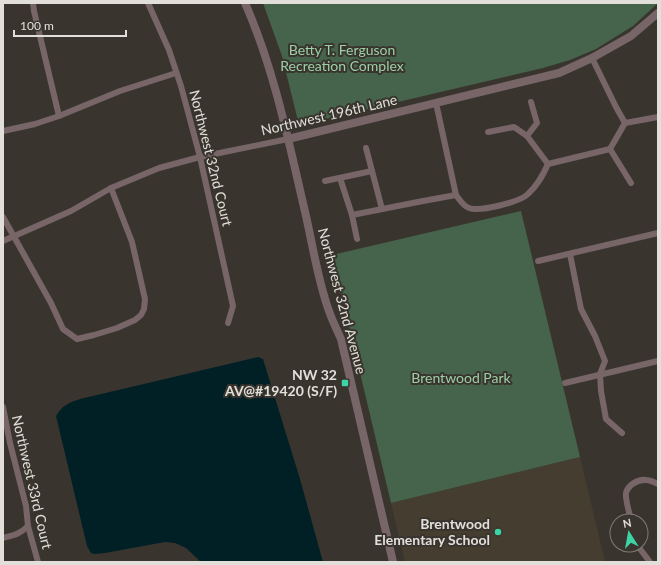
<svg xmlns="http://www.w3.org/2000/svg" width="661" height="565" font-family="Lato,sans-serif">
<rect width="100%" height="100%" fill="#39352e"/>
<!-- built -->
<polygon fill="#453d30" points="580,457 605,562 405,562 391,503"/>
<!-- green -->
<g fill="#46634c">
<polygon points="263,3 658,3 633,26 596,49 570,60 543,68 308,123 302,122 297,117 282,56"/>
<polygon points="521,211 580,457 391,503 332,255"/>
</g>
<!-- water -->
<path fill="#002026" d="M258,357L263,359L300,479L323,562H201L186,548L175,543L165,542L105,553L94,554L91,553L87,546L56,416C63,405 68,403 80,399Z"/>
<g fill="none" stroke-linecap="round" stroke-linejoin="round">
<!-- minor -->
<g stroke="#776568" stroke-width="6">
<polyline points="33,3 34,11 59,116"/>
<polyline points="148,3 169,50 181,86 200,157 233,306 228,323"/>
<polyline points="592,58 616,107 625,123"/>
<path d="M436,103L456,195C460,200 463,206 469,208C480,212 520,202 528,194C538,185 543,175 548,164L610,149L625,123L658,117"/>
<polyline points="3,131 35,124 59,116 120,91 176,73"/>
<polyline points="488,132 514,127 527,136 548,164"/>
<polyline points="527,136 537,123 531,102"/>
<polyline points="366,148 382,209"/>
<polyline points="610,149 631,183"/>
<polyline points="340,178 352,215 423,201 456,195"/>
<polyline points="325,181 372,171"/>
<polyline points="352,215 357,239"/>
<polyline points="3,217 51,303 63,329 77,339 94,335 117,328 135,320 141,315 144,309 145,299 132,242 111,188"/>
<polyline points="3,241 71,211 111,188 159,168 200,157 288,139"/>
<polyline points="570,254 581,309 595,336 605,361 600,374 601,391 606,419 622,433"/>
<polyline points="538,261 658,233"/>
<polyline points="565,383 658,361"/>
<polyline points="3,407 10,443 26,506 28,526 38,562"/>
<path d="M631,521C630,514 625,500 626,493C628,485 638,479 646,480C650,480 654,482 658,484"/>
<path d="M3,538C14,535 20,534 28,526"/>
<polyline points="637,545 650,562"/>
</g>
<!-- tertiary -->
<g stroke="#776568" stroke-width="8">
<path d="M245,3C275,71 289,144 306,216C313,247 318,281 329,311C332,320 337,330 341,339L393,562"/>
<polyline points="288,139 559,73 592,58 631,36 658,13"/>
</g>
</g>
<!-- markers -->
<g fill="#3cd4a4" stroke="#39352e" stroke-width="1.5">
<rect x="341" y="379" width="8" height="8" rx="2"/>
<circle cx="498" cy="532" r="4"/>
</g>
<g text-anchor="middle" stroke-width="4" stroke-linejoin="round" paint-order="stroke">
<!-- park labels -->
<g font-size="14" fill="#9cd0a7" stroke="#39352e">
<text x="342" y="55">Betty T. Ferguson<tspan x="342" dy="16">Recreation Complex</tspan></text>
<text x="461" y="383">Brentwood Park</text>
</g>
<!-- street labels -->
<g font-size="14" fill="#e2dfda" stroke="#39352e">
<text transform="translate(329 115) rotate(-13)" y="5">Northwest 196th Lane</text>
<text transform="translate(211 158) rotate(76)" y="5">Northwest 32nd Court</text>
<text transform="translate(342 301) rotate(75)" y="5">Northwest 32nd Avenue</text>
<text transform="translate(32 482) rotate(77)" y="5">Northwest 33rd Court</text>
</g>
<!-- poi labels -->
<g font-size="14" font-weight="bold" fill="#e2dfda" stroke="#39352e" text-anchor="end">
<text x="337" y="380">NW 32<tspan x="337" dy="16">AV@#19420 (S/F)</tspan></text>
<text x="490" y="529">Brentwood<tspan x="490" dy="16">Elementary School</tspan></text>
</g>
</g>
<!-- border -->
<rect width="661" height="565" fill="none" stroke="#e2dfda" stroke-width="8"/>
<!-- north arrow -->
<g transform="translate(629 533) rotate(349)"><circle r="19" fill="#39352e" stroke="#7d7973"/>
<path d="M0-3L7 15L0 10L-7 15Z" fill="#3cd4a4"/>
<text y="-6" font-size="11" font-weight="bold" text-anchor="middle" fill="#e2dfda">N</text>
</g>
<!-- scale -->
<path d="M14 30v6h112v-6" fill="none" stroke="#e2dfda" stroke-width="2"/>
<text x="20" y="30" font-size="12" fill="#e2dfda" stroke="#39352e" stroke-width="3" paint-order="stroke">100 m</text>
</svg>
